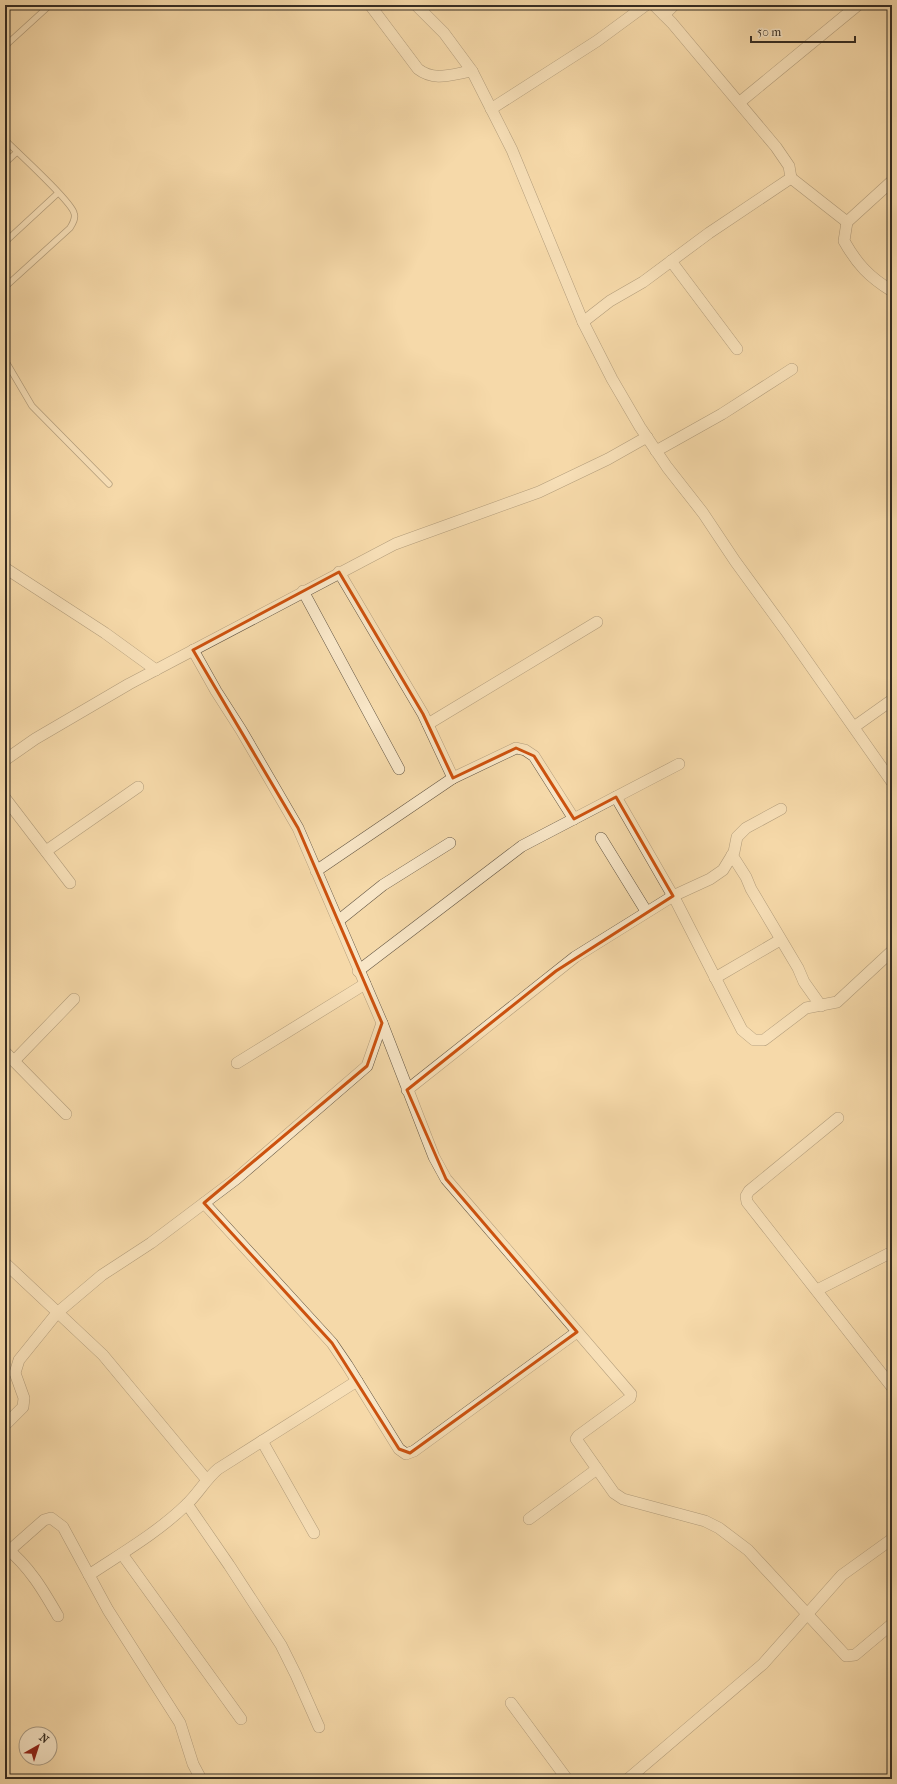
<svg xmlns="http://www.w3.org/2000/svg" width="897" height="1784" font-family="'IM FELL French Canon',serif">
<rect width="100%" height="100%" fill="#f5d9a9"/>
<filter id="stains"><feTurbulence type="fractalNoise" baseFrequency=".005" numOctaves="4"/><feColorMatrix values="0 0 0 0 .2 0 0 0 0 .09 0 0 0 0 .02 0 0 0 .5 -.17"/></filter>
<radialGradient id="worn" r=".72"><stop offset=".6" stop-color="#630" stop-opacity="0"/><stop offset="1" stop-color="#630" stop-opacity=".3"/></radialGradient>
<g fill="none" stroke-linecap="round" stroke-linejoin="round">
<defs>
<g id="lane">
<polyline points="5,46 50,5"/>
<path d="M5,140C17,152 71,201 74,213C76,218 73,223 70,228L5,287"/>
<polyline points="5,163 17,152"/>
<polyline points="5,242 58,193"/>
<polyline points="5,360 32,406 109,484"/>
</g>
<g id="street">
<path d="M370,5L418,69C435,82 452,74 472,71"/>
<polyline points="416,5 444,33 472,71 512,150 583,322"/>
<polyline points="654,5 672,23 776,147 789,166 791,178 709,233 643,282 610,301 583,322 612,379 640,427 667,467 703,513 735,561 786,631 892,782"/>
<polyline points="664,15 674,5"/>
<polyline points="740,102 858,5"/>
<polyline points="491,109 597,41 646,5"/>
<polyline points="791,178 847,222 892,181"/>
<path d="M847,222L844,241C857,264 869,277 892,291"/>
<polyline points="671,261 737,349"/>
<polyline points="656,451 722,414 792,369"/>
<polyline points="5,568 105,633 156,670"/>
<polyline points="339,572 423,714 453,778"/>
<polyline points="303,591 399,769"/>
<polyline points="428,724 597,622"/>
<polyline points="854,727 892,700"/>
<polyline points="5,760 35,739 129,684 395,544 539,492 608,459 647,437"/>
<polyline points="616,797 677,903 742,1030 754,1040 764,1040 806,1008 837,1002 892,951"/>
<polyline points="5,798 70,883"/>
<polyline points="601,838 646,911"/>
<polyline points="46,851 138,787"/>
<polyline points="732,855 746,877 751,889 798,968 804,982 821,1006"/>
<polyline points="316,871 453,778 516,748 525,750 534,756 574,819"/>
<polyline points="338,921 383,885 450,843"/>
<polyline points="358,971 522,846 679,764"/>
<polyline points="715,978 780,940"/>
<polyline points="382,1023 434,1157 446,1179 631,1394 630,1398 578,1436 576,1439 614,1493 623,1499 705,1521 719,1528 748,1550 846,1656 855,1655 892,1624"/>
<polyline points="5,1052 66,1114"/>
<polyline points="14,1061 74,999"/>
<polyline points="237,1063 365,984"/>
<polyline points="407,1090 575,957 673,896 710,879 723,870 734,852 737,837 746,828 781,809"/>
<polyline points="838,1118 749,1191 746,1196 747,1202 892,1387"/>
<polyline points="204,1203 332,1343 347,1365 399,1449 406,1454 414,1451 577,1332"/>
<polyline points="5,1263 103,1355 206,1479"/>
<polyline points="817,1290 892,1252"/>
<polyline points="5,1425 23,1407 24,1398 15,1373 19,1360 57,1313 102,1275 151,1243 236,1179 367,1066 382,1023 298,828 241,730 216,691 193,650"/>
<polyline points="262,1441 314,1533"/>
<polyline points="187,1504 229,1565 281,1645 296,1675 319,1727"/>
<polyline points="529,1519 597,1469"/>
<path d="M5,1547C29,1566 43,1590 58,1616"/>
<polyline points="10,1550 44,1520 51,1518 63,1527 108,1610 180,1723 193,1764 201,1779"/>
<polyline points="122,1554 241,1719"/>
<path d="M89,1575C122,1553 157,1533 186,1505C198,1494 205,1480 218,1469L357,1381"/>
<polyline points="511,1703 567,1779"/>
<polyline points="628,1779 763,1664 842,1575 892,1539"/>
</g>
</defs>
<!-- lane casing -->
<use href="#lane" stroke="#655744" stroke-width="7"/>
<!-- street casing -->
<use href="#street" stroke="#655744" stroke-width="12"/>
<!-- lane -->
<use href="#lane" stroke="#f8e6c7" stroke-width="5.5"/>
<!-- street -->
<use href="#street" stroke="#f8e6c7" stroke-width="11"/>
</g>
<!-- marked area -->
<path d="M0 0H897V1784H0ZM339,572L423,714L453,778L516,748L534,756L574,819L616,797L673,896L556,971L407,1090L446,1179L577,1332L410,1453L399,1449L332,1343L204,1203L367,1066L382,1023L298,828L193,650Z" fill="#f5d9a9" fill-opacity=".55" fill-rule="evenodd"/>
<path fill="none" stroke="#cd520f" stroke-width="3" stroke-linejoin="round" d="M339,572L423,714L453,778L516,748L534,756L574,819L616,797L673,896L556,971L407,1090L446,1179L577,1332L410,1453L399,1449L332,1343L204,1203L367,1066L382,1023L298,828L193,650Z"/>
<!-- margin -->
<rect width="897" height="1784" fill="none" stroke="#f5d9a9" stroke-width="20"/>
<rect x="6" y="6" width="885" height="1772" fill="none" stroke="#352c22" stroke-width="2"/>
<rect x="10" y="10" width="877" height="1764" fill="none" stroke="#352c22"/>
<!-- north arrow -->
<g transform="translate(38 1746) rotate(39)"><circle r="19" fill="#f8e6c7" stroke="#aa9c85"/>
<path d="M0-3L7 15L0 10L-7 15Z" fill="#8f2418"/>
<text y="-6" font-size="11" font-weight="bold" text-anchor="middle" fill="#352c22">N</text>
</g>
<!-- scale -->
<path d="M751 36v6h104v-6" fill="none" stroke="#352c22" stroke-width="2"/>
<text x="757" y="36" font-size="12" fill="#352c22" stroke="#f8e6c7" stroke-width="3" paint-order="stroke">50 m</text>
<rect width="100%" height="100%" filter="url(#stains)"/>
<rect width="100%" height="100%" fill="url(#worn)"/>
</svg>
